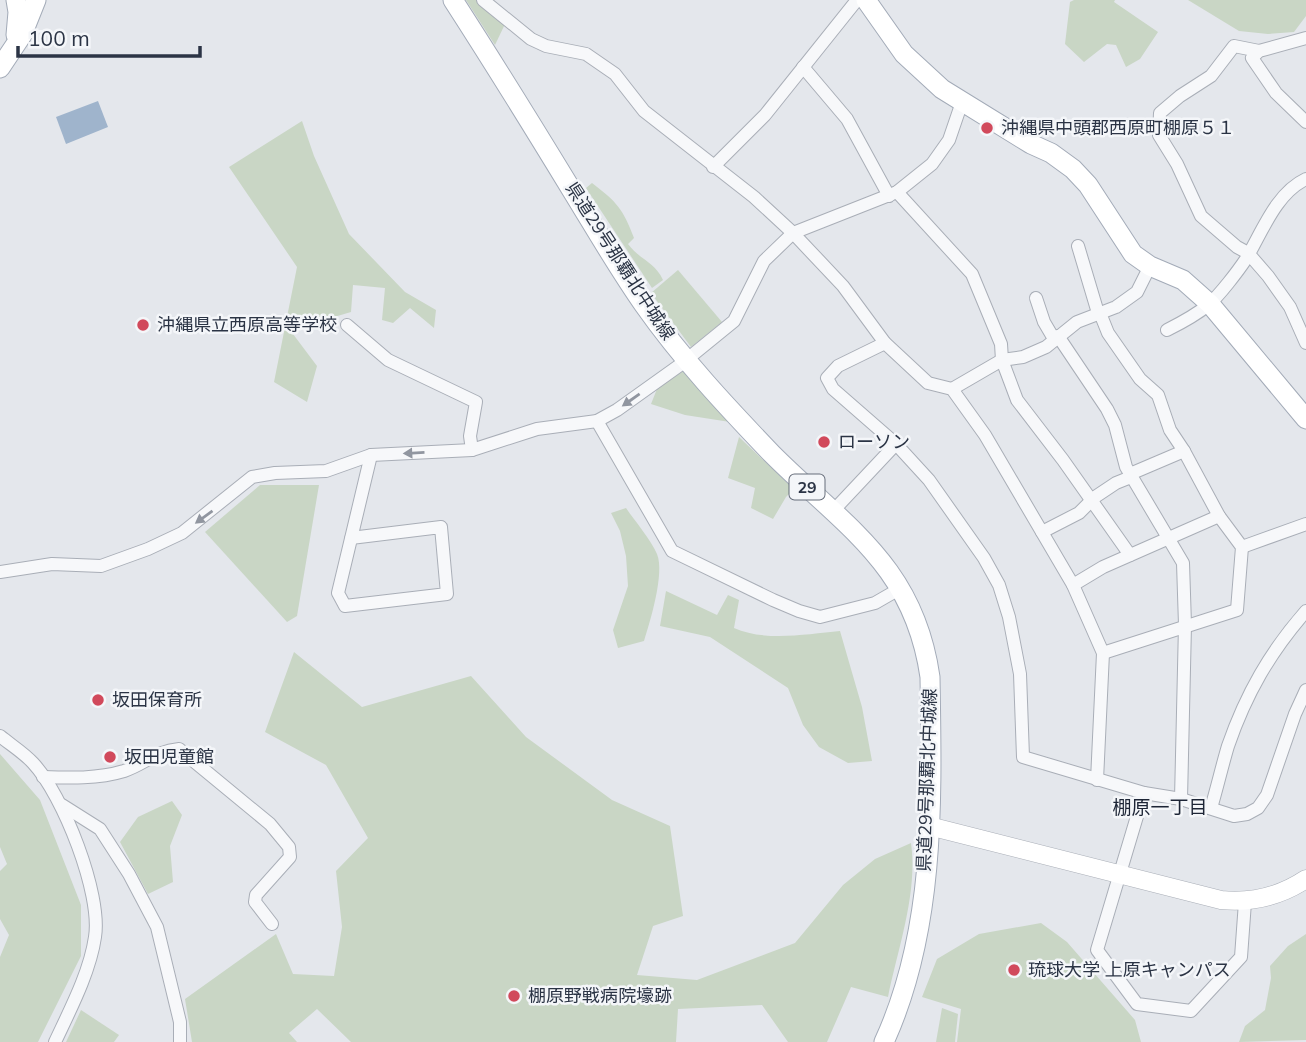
<svg xmlns="http://www.w3.org/2000/svg" width="1306" height="1042" font-family="Mulish,'Noto Sans JP',sans-serif">
<rect width="100%" height="100%" fill="#e4e7ec"/>
<!-- green -->
<g fill="#c9d6c5">
<polygon points="466,0 476,0 505,24 495,45"/>
<polygon points="1074,0 1115,0 1114,2 1158,32 1140,59 1126,67 1116,45 1107,44 1084,62 1065,44 1070,2"/>
<polygon points="1188,0 1306,0 1306,16 1294,32 1268,34 1239,31"/>
<polygon points="302,121 314,156 349,234 405,292 436,310 434,328 410,308 393,323 382,320 385,288 353,285 351,312 290,330 317,366 307,402 274,382 297,267 229,167"/>
<path d="M592,183C617,202 623,209 634,238L628,244C640,260 655,262 663,280L652,288L586,188Z"/>
<polygon points="678,270 722,322 691,347 651,293"/>
<polygon points="683,371 730,422 685,415 651,404 657,389"/>
<polygon points="739,437 794,489 786,497 773,519 751,508 755,488 728,478"/>
<polygon points="260,485 319,485 297,616 287,622 205,532"/>
<path d="M626,508C635,521 651,540 657,554C665,573 650,622 644,641L618,648L613,630L628,586L626,556L620,531L611,513Z"/>
<path d="M666,591L717,615L728,595L739,600L734,628C765,642 807,634 840,631L862,707L872,761L848,763L819,747L803,725L788,688L710,637L660,626Z"/>
<path d="M294,652L362,707L471,676L526,737L612,800L670,826L683,916L653,926L637,975L697,980L795,943L843,885L875,859L911,843C918,893 898,948 888,997L851,987L827,1042H788L762,1005L678,1009L676,1042H351L317,1009L289,1033L297,1042H192L185,999L276,934L293,974L334,976L342,927L336,871L368,838L326,765L265,732Z"/>
<polygon points="0,754 40,800 81,905 81,956 38,1042 0,1042 0,957 9,935 0,919 0,871 7,864 0,847"/>
<polygon points="172,801 182,815 170,846 173,882 148,894 120,842 138,817"/>
<polygon points="1041,923 1067,942 1135,1020 1141,1042 957,1042 961,1009 922,997 937,959 979,934"/>
<polygon points="1306,934 1306,1040 1239,1042 1245,1026 1265,1010 1271,978 1270,966 1288,946"/>
<polygon points="942,1008 958,1014 955,1042 936,1042"/>
<polygon points="81,1010 119,1035 114,1042 66,1042"/>
</g>
<!-- water -->
<polygon fill="#9fb4cc" points="98,101 108,127 66,144 56,117"/>
<g fill="none" stroke-linecap="round" stroke-linejoin="round">
<defs>
<g id="street">
<polyline points="483,0 531,39 546,46 586,54 615,74 644,111 754,197 793,233 843,286 885,343 928,383 952,389 985,435 1073,585 1103,653 1097,780"/>
<polyline points="1306,38 1259,51 1252,58 1276,93 1306,122"/>
<polyline points="1259,51 1234,46 1211,76 1180,96 1160,113 1159,135 1177,164 1201,216 1237,247 1248,253 1268,276 1290,307 1306,343"/>
<polyline points="803,67 847,119 889,196"/>
<polyline points="713,167 765,115 857,0"/>
<polyline points="897,192 972,274 1001,344 1002,360 1017,400 1063,460 1130,555"/>
<polyline points="1078,246 1098,313 1102,318 1108,333 1140,379 1158,395 1170,430 1184,451 1219,516 1242,547 1237,610 1103,653"/>
<polyline points="1036,298 1044,322 1054,339"/>
<polyline points="347,325 388,360 476,402 470,436 472,450"/>
<path d="M1167,330C1181,323 1196,315 1208,305C1219,296 1238,271 1246,259C1262,232 1276,193 1306,179"/>
<polyline points="1058,336 1107,409 1115,425 1126,467 1183,563 1185,625 1181,799"/>
<polyline points="885,343 838,366 827,378 833,389 896,444 929,480 984,558 999,585 1009,617 1020,674 1023,757 1144,793 1181,799 1234,816 1247,814 1258,808 1267,795 1295,714 1306,690"/>
<polyline points="952,389 1002,360 1023,357 1046,347 1077,322 1116,307 1137,292 1150,266"/>
<polyline points="597,421 672,551 773,600 799,611 820,617 875,603 901,588"/>
<polyline points="1130,474 1184,451"/>
<polyline points="833,511 896,444"/>
<polyline points="1042,532 1079,513 1095,497 1116,483 1131,477"/>
<polyline points="351,538 441,527 447,594 345,606 338,593 371,455"/>
<polyline points="1242,547 1306,524"/>
<polyline points="0,572 52,564 101,566 148,549 182,533 252,477 275,473 326,471 371,455 472,450 537,429 597,421 617,410 680,365 734,321 764,261 793,233 897,192 932,164 949,140 962,102"/>
<polyline points="1073,585 1103,567 1219,516"/>
<path d="M0,736C11,745 24,753 33,763C63,795 102,894 95,937C90,972 70,1010 55,1042"/>
<path d="M43,777C69,778 98,779 124,771C145,764 155,751 179,749L270,824L289,847L290,857L256,895L255,902L272,924"/>
<polyline points="1144,793 1097,950 1137,1004 1191,1011 1241,957 1245,902"/>
<polyline points="62,805 100,829 129,874 157,927 180,1022 180,1042"/>
<path d="M1211,808C1217,788 1222,766 1228,746C1246,694 1270,652 1306,611"/>
</g>
<path id="secondary" d="M929,826L1221,900C1252,903 1279,897 1306,879"/>
<g id="primary">
<path d="M453,0C493,62 532,125 571,189C595,228 618,268 644,305C682,359 727,407 772,454C845,527 914,565 930,677C932,798 936,929 884,1042"/>
<polyline points="866,0 904,54 942,89 1031,144 1051,153 1073,169 1088,185 1133,254 1150,266 1183,280 1210,304 1306,419"/>
<polyline points="16,35 18,12 16,0"/>
<polyline points="0,68 22,35 36,0"/>
</g>
</defs>
<!-- street casing -->
<use href="#street" stroke="#a9aeb7" stroke-width="14"/>
<!-- secondary casing -->
<use href="#secondary" stroke="#a9aeb7" stroke-width="19"/>
<!-- primary casing -->
<use href="#primary" stroke="#a3abb8" stroke-width="21"/>
<!-- street -->
<use href="#street" stroke="#f7f8fa" stroke-width="12"/>
<!-- secondary -->
<use href="#secondary" stroke="#fff" stroke-width="18"/>
<!-- primary -->
<use href="#primary" stroke="#fff" stroke-width="19"/>
</g>
<!-- one-way arrows -->
<defs><path id="oneway-solid" d="M-6-.8H1V-3.2L6.5 0L1 3.2V.8H-6Z" transform="scale(1.75)"/></defs>
<g fill="#9196a0">
<use href="#oneway-solid" transform="translate(631 400) rotate(145)"/>
<use href="#oneway-solid" transform="translate(414 453) rotate(177)"/>
<use href="#oneway-solid" transform="translate(204 517) rotate(144)"/>
</g>
<!-- markers -->
<g fill="#d1495b" stroke="#f4f6f9" stroke-width="2.5">
<circle cx="987" cy="128" r="7"/>
<circle cx="143" cy="325" r="7"/>
<circle cx="824" cy="442" r="7"/>
<circle cx="98" cy="700" r="7"/>
<circle cx="110" cy="757" r="7"/>
<circle cx="1014" cy="970" r="7"/>
<circle cx="514" cy="996" r="7"/>
</g>
<g text-anchor="middle" stroke-width="5" stroke-linejoin="round" paint-order="stroke">
<!-- shield labels -->
<rect fill="#f4f6f9" stroke="#676e7b" stroke-width="2" x="789.5" y="474.5" width="35" height="25" rx="5"/>
<g font-size="16" font-weight="bold" fill="#2b3445">
<text x="807" y="493">29</text>
</g>
<!-- poi labels -->
<g font-size="18" fill="#2b3445" stroke="#f4f6f9" text-anchor="start">
<text x="1001" y="134">沖縄県中頭郡西原町棚原５１</text>
<text x="157" y="331">沖縄県立西原高等学校</text>
<text x="838" y="448">ローソン</text>
<text x="112" y="706">坂田保育所</text>
<text x="124" y="763">坂田児童館</text>
<text x="1028" y="976">琉球大学 上原キャンパス</text>
<text x="528" y="1002">棚原野戦病院壕跡</text>
</g>
<!-- street labels -->
<g font-size="18" fill="#2b3445" stroke="#f4f6f9">
<text transform="translate(620 261) rotate(57)" y="6">県道29号那覇北中城線</text>
<text transform="translate(927 780) rotate(-88)" y="6">県道29号那覇北中城線</text>
</g>
<!-- neighbourhood labels -->
<g font-size="19" fill="#1d2536" stroke="#f4f6f9">
<text x="1160" y="814">棚原一丁目</text>
</g>
</g>
<!-- scale -->
<path d="M18 46v10h182v-10" fill="none" stroke="#2b3445" stroke-width="3.5"/>
<text x="28" y="46" font-size="21" fill="#2b3445" stroke="#f4f6f9" stroke-width="5" paint-order="stroke">100 m</text>
</svg>
